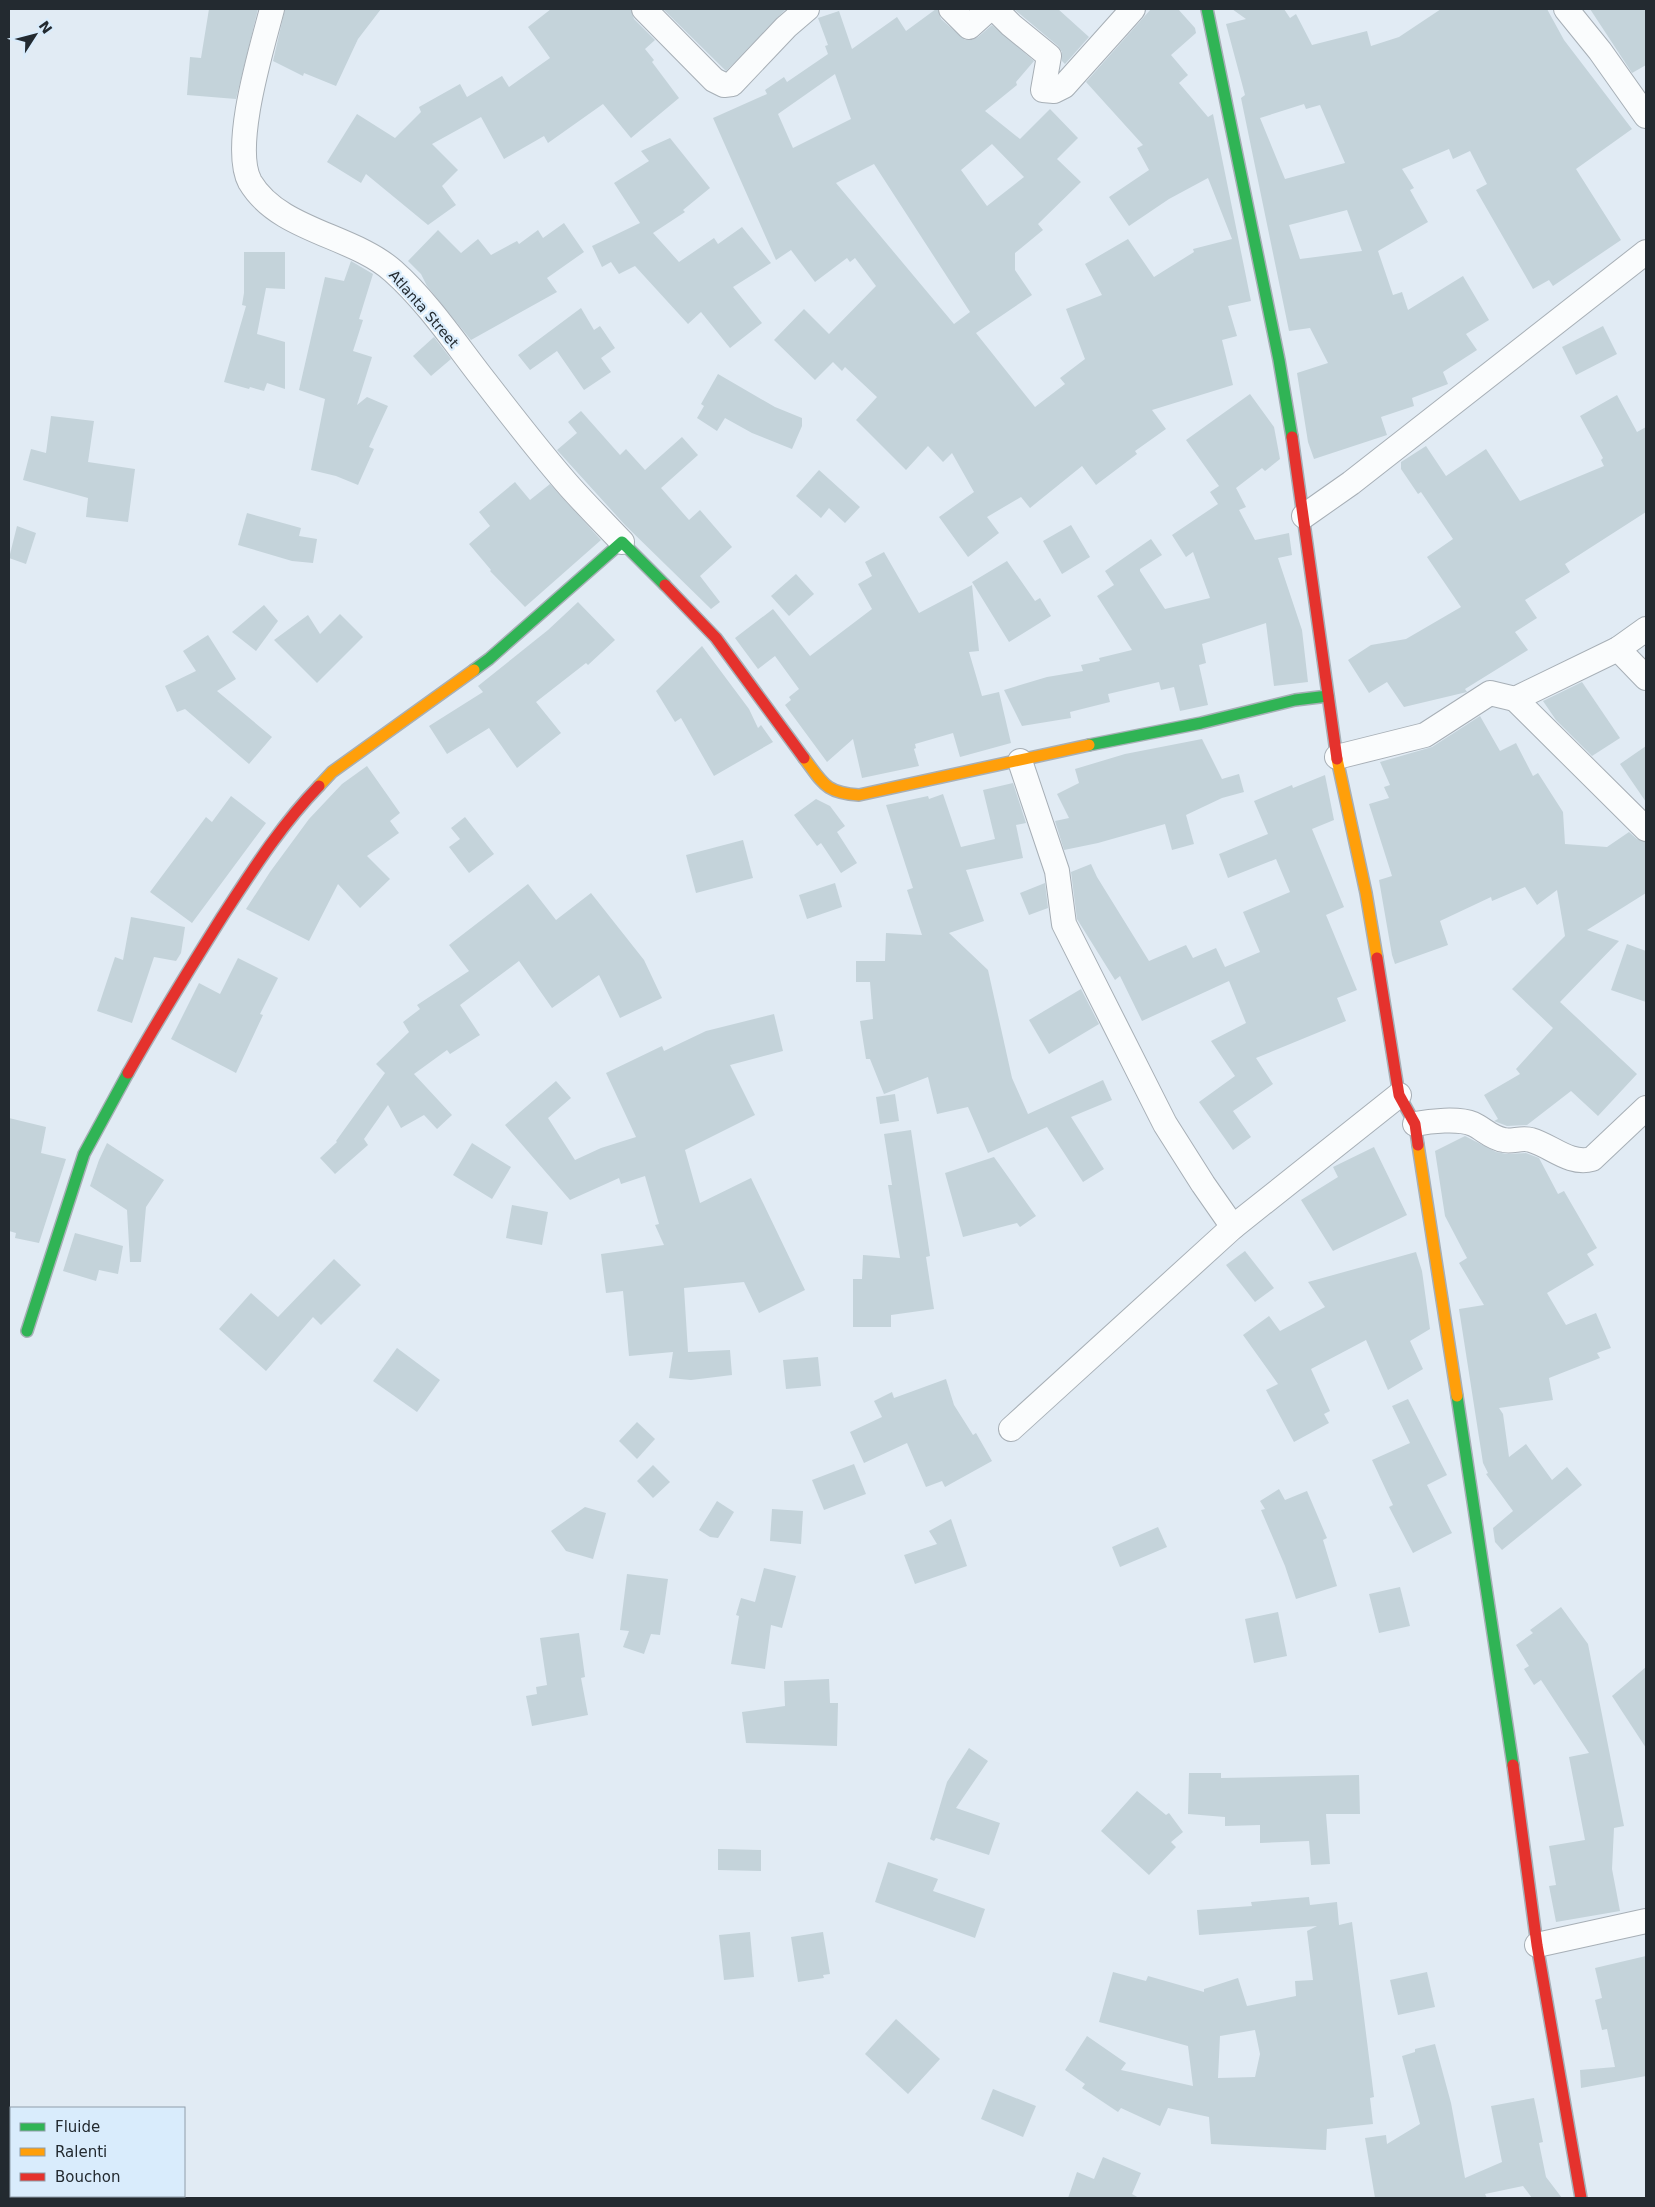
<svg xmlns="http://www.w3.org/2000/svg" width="1655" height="2207" font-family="'DejaVu Sans',sans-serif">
<rect width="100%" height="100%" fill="#e1ebf4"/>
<!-- building -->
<g fill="#c4d3da" fill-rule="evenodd">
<polygon points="209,9 258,9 236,99 187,95 190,57 201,58"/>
<polygon points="285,9 381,9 358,39 336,86 304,73 303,76 273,61"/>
<polygon points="551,9 631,9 634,19 655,40 645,49 654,60 652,62 679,98 631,138 603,104 548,143 544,136 504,159 481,117 432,144 458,170 442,186 456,205 428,225 366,174 361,183 327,162 357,114 395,138 421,112 419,107 460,84 467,97 502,76 509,87 550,58 528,27"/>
<polygon points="663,9 786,9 726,71"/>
<path d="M936,9H938L941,19L965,40H972L978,37L992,25L1034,61L1016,82L1017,85L985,111L1020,139L1050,109L1078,138L1057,159L1081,182L1038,224L1043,230L1015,253V270L1032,295L976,333L1035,407L1065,384L1060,378L1085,359L1066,309L1102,295L1085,264L1128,239L1154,277L1194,252L1193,249L1232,239L1208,178L1169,199L1129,226L1109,197L1149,170L1137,148L1143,145L1086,82L1151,9H1178L1195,28L1196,33L1171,55L1188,75L1179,83L1208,117L1213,114L1251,301L1228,306L1237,336L1222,340L1233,385L1152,410L1166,429L1135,451L1137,454L1096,485L1082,466L1030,508L1021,497L987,517L999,533L968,557L939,517L974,492L952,453L943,462L928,446L906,470L856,420L877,397L845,367L842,371L833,362L815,380L774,340L804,309L829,334L876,286L855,258L850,262L847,258L815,282L791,250L776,260L713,118L767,94L765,90L784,77L787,82L828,54L825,46L828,45L818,18L839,11L852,49L897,17L906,31ZM835,74L851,119L793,148L778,114ZM992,144L1024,177L987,206L961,170ZM874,164L970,312L954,324L836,183Z"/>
<polygon points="1014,9 1058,9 1089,37 1065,64 1062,61 1062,52 1058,46"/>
<path d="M1232,9H1284L1290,18L1296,14L1312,45L1367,31L1371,46L1399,37L1441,9H1547L1564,40L1632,129L1576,169L1621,240L1553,286L1549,280L1533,289L1476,190L1487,184L1470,151L1453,159L1449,149L1402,169L1414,188L1410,190L1428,222L1378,251L1393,295L1402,292L1408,310L1463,276L1489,320L1466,334L1477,350L1443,372L1448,384L1412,398L1414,406L1381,417L1387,435L1314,459L1308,442L1297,373L1328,363L1310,328L1289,331L1241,98L1245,95L1226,24L1246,19ZM1304,104L1306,109L1320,105L1345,163L1285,179L1260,118ZM1347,210L1362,251L1300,259L1289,225Z"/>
<polygon points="1590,9 1646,9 1646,65 1632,73"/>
<polygon points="670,138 710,188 683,210 685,212 653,233 679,262 714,238 718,244 742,227 771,263 733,287 762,323 730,348 701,312 688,324 635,266 619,274 611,262 602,267 592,246 640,223 614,183 649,161 641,151"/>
<polygon points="564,223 584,252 547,278 557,292 471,340 427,286 421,274 408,261 438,230 461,253 478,239 491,255 517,241 519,244 538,230 543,238"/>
<polygon points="244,252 285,252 285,289 266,288 257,334 285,342 285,389 267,383 264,391 250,387 249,389 224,382 246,306 242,305 244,293"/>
<polygon points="351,261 373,274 359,319 363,320 353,351 372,357 357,405 367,397 388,406 369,447 374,449 358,485 336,476 311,470 325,399 299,390 325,277 344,281"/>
<polygon points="581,308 594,330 600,326 615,348 601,358 611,372 584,390 557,351 530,370 518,355"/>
<polygon points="1603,326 1617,354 1576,375 1562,347"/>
<polygon points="434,337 451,359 431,376 413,356"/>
<polygon points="718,374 775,407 802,418 802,426 792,449 752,433 725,418 717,431 697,418 704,406 701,404"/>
<polygon points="1250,394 1274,427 1280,459 1265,471 1262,468 1236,488 1246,507 1239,510 1255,540 1289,533 1292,555 1278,558 1302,630 1308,682 1274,686 1266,623 1202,644 1206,663 1199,665 1208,705 1180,711 1174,687 1161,690 1159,682 1108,694 1110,702 1070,712 1071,718 1022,726 1004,690 1047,677 1083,671 1081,665 1100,661 1099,658 1132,650 1097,596 1114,585 1105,571 1151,539 1162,555 1140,569 1140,571 1165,609 1210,598 1193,552 1186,557 1172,535 1218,504 1210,492 1219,486 1186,440"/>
<polygon points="1617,395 1637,432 1646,427 1646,512 1565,564 1570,572 1525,600 1537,618 1515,632 1528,650 1465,689 1467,692 1404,707 1387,682 1369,693 1348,660 1371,645 1406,639 1461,607 1427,557 1453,539 1421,492 1418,494 1401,469 1401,462 1426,446 1446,476 1486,449 1520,501 1604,466 1601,460 1603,458 1580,416"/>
<polygon points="581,411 620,455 626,449 645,470 682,437 698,455 661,488 689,520 700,510 732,547 700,576 720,602 711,609 625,525 557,450 577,433 568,422"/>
<polygon points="51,416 94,421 88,462 135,469 128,522 86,517 88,498 23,480 31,449 46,453"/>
<polygon points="819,470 860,507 845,523 829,508 821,518 796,496"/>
<polygon points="515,482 530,500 550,484 601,540 525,607 490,571 491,570 469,544 490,526 479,512"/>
<polygon points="247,513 301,528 299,536 317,539 313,563 292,561 238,545"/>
<polygon points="1071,525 1090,557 1062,574 1043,541"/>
<polygon points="17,526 36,533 26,564 9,558"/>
<polygon points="884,552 919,613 972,585 979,651 969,652 982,696 999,692 1011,743 960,757 953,733 915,744 916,748 914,749 919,766 862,778 853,739 827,762 785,705 791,700 789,697 799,689 775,656 758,669 735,638 773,609 810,656 872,609 858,584 872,576 865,562"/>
<polygon points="1007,561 1035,601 1040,598 1051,616 1009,642 972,582"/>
<polygon points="796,574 814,594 789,616 771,596"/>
<polygon points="578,602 615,640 588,665 586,663 536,702 561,733 517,768 489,728 447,754 429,726 483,692 478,686 548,630"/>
<polygon points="264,605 278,621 256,651 232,632"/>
<polygon points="340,614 363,637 317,683 274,640 308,615 320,634"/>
<polygon points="208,635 236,679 217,691 272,737 249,764 185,709 177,712 165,686 196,671 183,651"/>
<polygon points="702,646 749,709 758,728 761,725 773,742 714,776 681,718 675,722 656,691"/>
<polygon points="1582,682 1620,738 1592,756 1556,720 1543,701"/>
<polygon points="1480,716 1500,751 1516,743 1533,776 1538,773 1563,812 1565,844 1607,847 1629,832 1637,839 1646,842 1646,893 1587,930 1619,941 1560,1002 1637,1074 1598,1116 1571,1091 1527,1125 1507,1126 1494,1121 1498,1119 1484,1095 1520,1074 1516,1069 1553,1028 1512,989 1565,936 1557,890 1537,905 1525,887 1492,901 1491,897 1440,921 1448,945 1395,964 1392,955 1379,880 1392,876 1369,804 1389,798 1384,787 1390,785 1380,762 1432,747"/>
<polygon points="1202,739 1222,779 1239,774 1244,792 1222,798 1186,815 1194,844 1172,850 1165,824 1098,843 1064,850 1055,821 1069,818 1057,794 1079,783 1075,769 1125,754"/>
<polygon points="1646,746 1646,802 1620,764"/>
<polygon points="367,766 400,813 390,821 399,833 367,856 390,879 360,908 338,884 309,941 246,909 270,872 309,819 342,784"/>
<polygon points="1325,775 1334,820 1312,829 1344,907 1326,915 1357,990 1337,998 1346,1021 1256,1058 1273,1084 1233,1111 1251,1137 1233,1150 1199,1102 1235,1076 1211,1041 1246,1023 1229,981 1142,1021 1120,976 1115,980 1077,919 1071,872 1091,864 1097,877 1149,961 1186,945 1193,958 1216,948 1225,967 1260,952 1243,912 1290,892 1276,859 1228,878 1219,854 1268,834 1254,801 1292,785 1293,788"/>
<polygon points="1013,783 1026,823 1016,825 1023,858 966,870 984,921 949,933 988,970 1012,1078 1028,1114 1103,1080 1112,1100 1071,1117 1104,1169 1083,1182 1047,1127 988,1153 968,1107 937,1114 928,1077 884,1094 870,1059 866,1059 860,1021 873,1019 870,982 856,982 856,961 885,961 886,933 922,935 907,890 913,888 886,805 928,796 929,799 943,794 961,847 995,839 983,790"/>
<polygon points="231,796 266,823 192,923 150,892 206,817 212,822"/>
<polygon points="816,799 830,806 845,826 837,832 857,863 841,873 821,843 817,846 794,815"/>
<polygon points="465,817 494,854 469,873 449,847 460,839 451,828"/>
<polygon points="743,840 753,878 696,893 686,855"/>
<polygon points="835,883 842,907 807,919 799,895"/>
<polygon points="1045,883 1048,908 1029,915 1020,893"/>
<polygon points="528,884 556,920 591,893 644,960 662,998 620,1018 599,975 552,1008 519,961 460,1005 480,1035 450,1054 447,1050 414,1074 452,1115 437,1129 424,1115 401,1128 388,1105 364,1139 368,1145 335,1174 320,1158 337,1142 336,1141 385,1073 376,1064 409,1032 403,1022 420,1009 417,1005 469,971 449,945"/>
<polygon points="131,917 185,927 181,953 176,961 154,957 132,1023 97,1011 115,957 123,960"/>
<polygon points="1627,944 1646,951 1646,1002 1611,990"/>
<polygon points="238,958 278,978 260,1014 263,1015 236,1073 171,1039 199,983 220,994"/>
<polygon points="1081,989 1099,1024 1049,1054 1029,1020"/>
<polygon points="774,1014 783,1051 730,1065 755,1115 685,1150 700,1203 751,1178 805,1290 759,1313 744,1282 684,1288 688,1352 730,1350 732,1375 691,1380 669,1378 673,1352 629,1356 623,1291 606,1293 601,1254 664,1245 655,1225 659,1224 645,1176 621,1184 619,1178 570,1200 505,1125 556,1081 571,1098 548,1118 575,1160 601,1148 636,1137 606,1073 662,1046 664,1051 706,1031"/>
<polygon points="895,1094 899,1121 880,1124 876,1097"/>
<polygon points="9,1118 46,1127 41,1153 66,1159 39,1243 15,1238 16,1233 9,1231"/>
<polygon points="911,1130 930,1256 926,1257 934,1309 891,1315 891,1327 853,1327 853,1279 862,1279 863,1255 900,1258 888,1185 892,1185 884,1134"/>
<polygon points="1465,1136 1496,1152 1507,1154 1526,1153 1539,1158 1558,1194 1564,1191 1597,1248 1587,1254 1594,1265 1547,1293 1566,1325 1596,1313 1611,1348 1597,1353 1600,1358 1549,1378 1553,1400 1499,1408 1503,1414 1509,1457 1526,1444 1552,1480 1567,1467 1582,1485 1502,1550 1495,1542 1493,1528 1513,1511 1486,1474 1488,1473 1483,1463 1459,1309 1484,1305 1459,1263 1467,1258 1445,1216 1435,1151"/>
<polygon points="107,1143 164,1180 146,1207 141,1262 130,1262 127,1210 90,1186 99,1160"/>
<polygon points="472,1143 511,1167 492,1199 453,1175"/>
<polygon points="1374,1147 1407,1215 1333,1251 1301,1200 1338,1177 1333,1167"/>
<polygon points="994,1157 1036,1216 1020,1227 1017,1223 963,1237 945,1173"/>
<polygon points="512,1205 548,1212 542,1245 506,1238"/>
<polygon points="75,1233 123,1246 118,1274 99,1270 96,1281 63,1271"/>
<polygon points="1245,1251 1274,1288 1255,1302 1226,1265"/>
<polygon points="1416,1252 1422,1271 1430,1329 1410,1341 1423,1369 1388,1390 1366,1340 1311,1369 1330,1411 1324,1414 1329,1423 1294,1442 1266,1390 1278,1384 1243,1335 1269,1316 1280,1331 1325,1307 1308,1282"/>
<polygon points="334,1259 361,1285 321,1325 313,1317 266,1371 219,1329 251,1293 278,1317"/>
<polygon points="397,1348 440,1380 417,1412 373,1381"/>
<polygon points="818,1357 821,1386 786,1389 783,1360"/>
<polygon points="946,1379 954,1405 973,1435 976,1433 992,1461 945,1487 942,1481 926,1487 907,1443 864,1463 850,1432 882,1417 874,1401 892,1392 894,1398"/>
<polygon points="1408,1399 1447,1475 1427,1485 1452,1533 1413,1553 1389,1507 1393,1505 1372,1460 1410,1443 1392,1406"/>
<polygon points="637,1422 655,1439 637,1459 619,1441"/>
<polygon points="854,1464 866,1494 824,1510 812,1480"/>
<polygon points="653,1465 670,1482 653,1498 637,1481"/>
<polygon points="1279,1489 1285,1500 1307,1491 1327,1538 1323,1540 1337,1586 1296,1599 1285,1566 1261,1510 1265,1509 1260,1501"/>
<polygon points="717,1501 734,1512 718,1538 710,1537 699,1530"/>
<polygon points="585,1507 606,1513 593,1559 566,1551 551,1531"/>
<polygon points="772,1509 803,1511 801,1544 770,1541"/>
<polygon points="951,1519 967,1566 915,1584 904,1555 937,1544 929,1531"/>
<polygon points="1158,1527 1167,1547 1120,1567 1112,1547"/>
<polygon points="764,1568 796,1576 782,1628 771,1625 765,1669 731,1664 739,1616 736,1615 741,1598 755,1602"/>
<polygon points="627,1574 668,1579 660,1635 651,1634 644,1654 623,1647 629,1631 620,1630"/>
<polygon points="1400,1587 1410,1626 1379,1633 1369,1594"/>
<polygon points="1561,1607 1588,1644 1624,1826 1614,1828 1612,1869 1620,1911 1556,1922 1549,1886 1556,1885 1549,1846 1585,1840 1569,1757 1589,1753 1541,1680 1534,1685 1524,1669 1529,1666 1516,1645 1533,1633 1530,1630"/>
<polygon points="1278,1612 1287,1656 1254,1663 1245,1619"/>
<polygon points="579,1633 585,1677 581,1678 588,1715 532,1726 526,1696 537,1694 536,1687 547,1685 540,1638"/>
<polygon points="1646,1667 1646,1748 1612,1696"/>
<polygon points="829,1679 830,1703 838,1703 837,1746 746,1743 742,1712 785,1706 784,1681"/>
<polygon points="969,1748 988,1761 956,1808 1000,1823 989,1855 936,1838 934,1841 930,1839 947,1782"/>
<polygon points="1189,1773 1221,1773 1221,1778 1359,1775 1360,1814 1326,1814 1330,1864 1311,1865 1309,1841 1260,1843 1260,1825 1225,1826 1225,1817 1188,1814"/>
<polygon points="1137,1791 1166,1815 1169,1813 1183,1832 1171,1842 1176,1847 1149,1875 1101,1831"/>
<polygon points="718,1849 761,1850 761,1871 718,1870"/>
<polygon points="888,1862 938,1879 933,1891 985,1909 975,1938 875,1902"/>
<path d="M1309,1897L1310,1905L1337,1902L1339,1925L1352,1922L1374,2097L1370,2098L1373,2124L1327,2129L1326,2150L1211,2144L1209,2117L1168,2108L1160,2126L1121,2108L1118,2112L1082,2088L1085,2084L1065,2070L1087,2036L1126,2063L1121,2070L1193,2086L1188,2046L1099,2022L1113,1972L1146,1981L1148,1976L1204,1992V1989L1238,1978L1247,2006L1296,1996L1295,1981L1313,1980L1307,1931L1317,1926L1199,1935L1197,1910L1252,1906L1251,1902ZM1255,2030L1260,2054L1255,2077L1218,2078L1220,2036Z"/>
<polygon points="750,1932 754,1977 724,1980 719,1935"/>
<polygon points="823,1932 830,1974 823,1975 824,1978 798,1982 791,1937"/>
<polygon points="1646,1956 1646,2076 1581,2088 1580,2070 1615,2067 1607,2029 1602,2030 1595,2000 1602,1998 1595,1968"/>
<polygon points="1427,1972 1435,2007 1398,2015 1390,1980"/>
<polygon points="896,2019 940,2059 908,2094 865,2054"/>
<polygon points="1435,2044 1451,2103 1465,2178 1502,2162 1491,2106 1534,2098 1543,2142 1539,2143 1546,2177 1562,2198 1532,2198 1523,2186 1485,2194 1487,2198 1375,2198 1365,2138 1386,2135 1387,2144 1420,2124 1402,2056 1415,2052 1415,2049"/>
<polygon points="993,2089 1036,2106 1023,2137 981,2119"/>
<polygon points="1103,2157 1141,2173 1132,2194 1139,2198 1068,2198 1077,2172 1094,2179"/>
</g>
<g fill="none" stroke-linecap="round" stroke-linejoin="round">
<defs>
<g id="street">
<path d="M272,9C262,48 231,147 250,182C279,231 353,235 393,271C429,303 457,346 487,384C514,419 541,454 570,487C587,506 605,524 622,542"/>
<polyline points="644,9 714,80 724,85 732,84 786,27 807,9"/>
<polyline points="951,9 969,27 989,9"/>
<polyline points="995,9 1011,25 1049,56 1043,90 1054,91 1064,86 1133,9"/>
<polyline points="1566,9 1600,51 1646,116"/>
<polyline points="1304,516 1351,483 1646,252"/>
<polyline points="1618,649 1646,678"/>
<polyline points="1515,699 1646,829"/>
<polyline points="1337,757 1425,735 1490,693 1515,699 1618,649 1646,629"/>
<polyline points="1020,761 1057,871 1064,924 1165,1124 1203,1184 1233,1227"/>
<path d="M1415,1124C1430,1121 1459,1118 1473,1124C1484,1129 1491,1138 1504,1140C1512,1142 1522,1137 1531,1140C1552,1146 1569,1165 1592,1159L1646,1108"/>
<polyline points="1011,1429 1233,1227 1399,1095"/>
<polyline points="1537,1945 1646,1921"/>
</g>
<g id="fast">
<polyline points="1207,9 1279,360 1292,437"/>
<polyline points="474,670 489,659 622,542 665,585"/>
<polyline points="1089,745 1201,723 1295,700 1328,696"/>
<polyline points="27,1331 84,1154 128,1073"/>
<polyline points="1457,1396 1513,1765"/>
</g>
<g id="slow">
<path d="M804,758C823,783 825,793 859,795L1089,745"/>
<polyline points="1337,759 1366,893 1377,958"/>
<polyline points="319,786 332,772 474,670"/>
<polyline points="1418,1145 1457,1396"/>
</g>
<g id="jam">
<polyline points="1292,437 1337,759"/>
<polyline points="665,585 716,638 804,758"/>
<polyline points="1377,958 1399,1095 1415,1124 1418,1145"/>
<path d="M128,1073C158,1020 190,968 222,917C252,871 281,825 319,786"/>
<polyline points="1513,1765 1537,1945 1581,2198"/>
</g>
</defs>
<!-- street casing -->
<use href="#street" stroke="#a7afb6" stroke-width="26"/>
<!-- fast casing -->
<use href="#fast" stroke="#a7afb6" stroke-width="14"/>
<!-- slow casing -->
<use href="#slow" stroke="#a7afb6" stroke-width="14"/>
<!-- jam casing -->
<use href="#jam" stroke="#a7afb6" stroke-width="14"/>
<!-- street -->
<use href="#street" stroke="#fafcfd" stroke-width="24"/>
<!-- fast -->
<use href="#fast" stroke="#30b455" stroke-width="11"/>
<!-- slow -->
<use href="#slow" stroke="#ff9f0a" stroke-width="11"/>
<!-- jam -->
<use href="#jam" stroke="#e5322d" stroke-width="11"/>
</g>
<g text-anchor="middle" stroke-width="4.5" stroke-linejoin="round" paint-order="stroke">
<!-- street labels -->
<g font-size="14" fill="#232a30" stroke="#d9ecfc">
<text transform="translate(424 309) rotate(49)" y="5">Atlanta Street</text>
</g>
</g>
<!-- border -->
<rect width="1655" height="2207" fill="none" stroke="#232a30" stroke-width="20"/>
<!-- legend -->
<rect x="10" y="2107" width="175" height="90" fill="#d9ecfc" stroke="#909eaa"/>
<rect x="20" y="2123" width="25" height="8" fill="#30b455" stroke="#909eaa"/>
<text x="55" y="2132" font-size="15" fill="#232a30">Fluide</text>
<rect x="20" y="2148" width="25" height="8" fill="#ff9f0a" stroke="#909eaa"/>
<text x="55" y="2157" font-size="15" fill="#232a30">Ralenti</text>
<rect x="20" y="2173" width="25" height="8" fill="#e5322d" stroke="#909eaa"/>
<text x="55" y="2182" font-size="15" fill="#232a30">Bouchon</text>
<!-- north arrow -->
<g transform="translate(35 35) rotate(54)" stroke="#d9ecfc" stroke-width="4" paint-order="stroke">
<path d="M0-4L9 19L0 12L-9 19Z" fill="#232a30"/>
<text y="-8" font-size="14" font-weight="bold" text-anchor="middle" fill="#232a30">N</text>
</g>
</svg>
